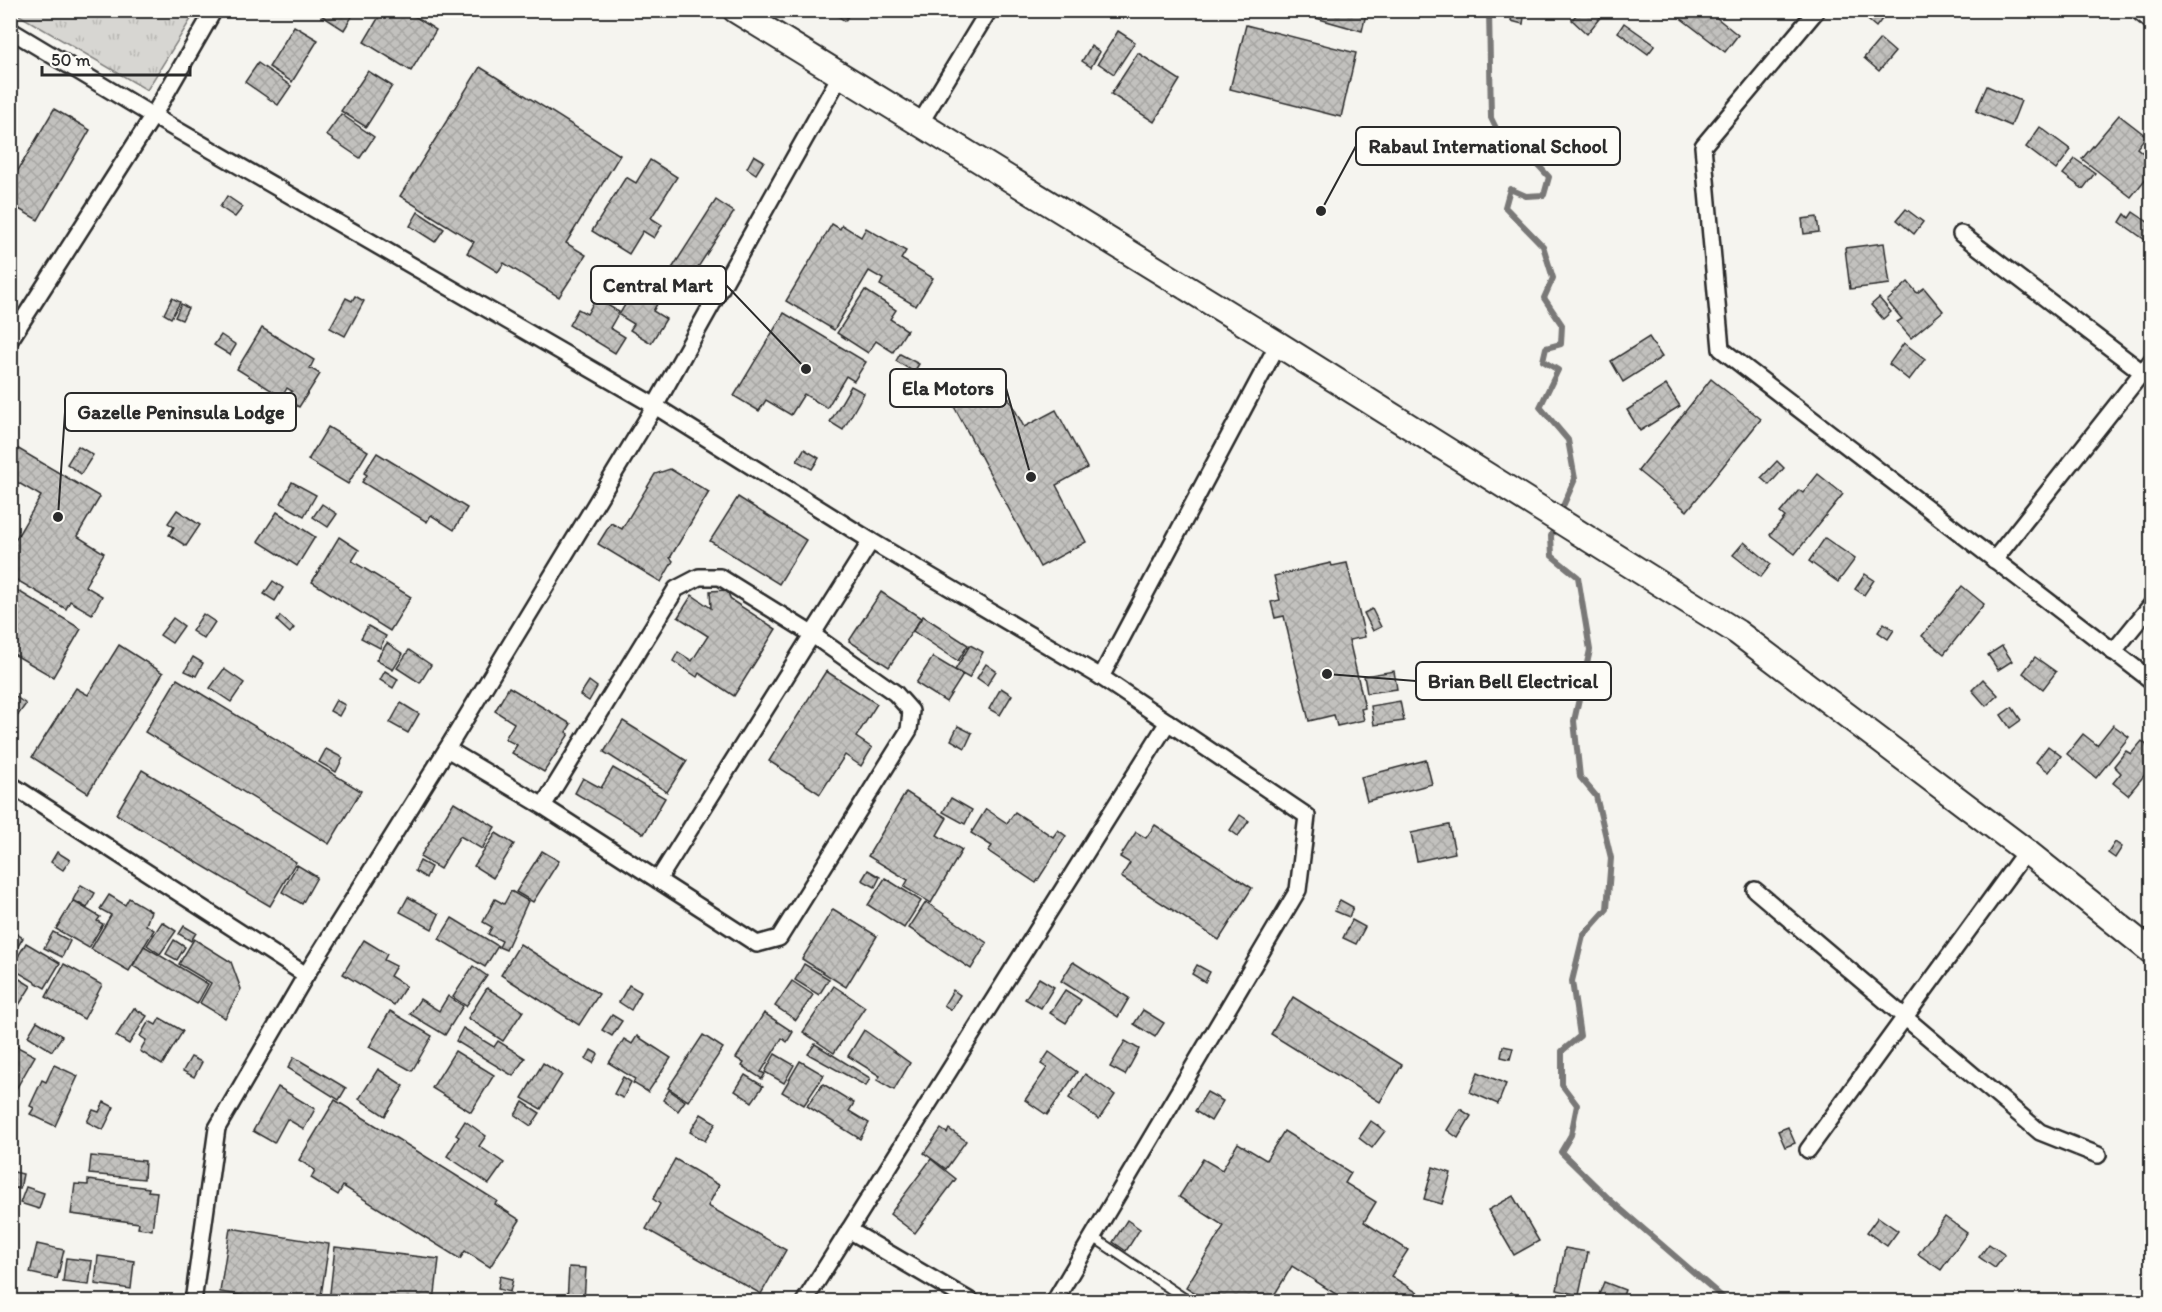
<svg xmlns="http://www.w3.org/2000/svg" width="2162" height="1312" font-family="Itim,sans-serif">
<defs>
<pattern id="grass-tufts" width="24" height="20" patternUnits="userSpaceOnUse" patternTransform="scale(1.5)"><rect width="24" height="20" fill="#d7d6d2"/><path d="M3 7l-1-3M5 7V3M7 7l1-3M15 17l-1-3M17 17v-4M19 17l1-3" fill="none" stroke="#b9b8b4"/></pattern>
<pattern id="building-cross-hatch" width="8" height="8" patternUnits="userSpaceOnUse" patternTransform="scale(1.5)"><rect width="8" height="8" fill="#c2c1be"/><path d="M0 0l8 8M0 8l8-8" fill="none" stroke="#a7a6a3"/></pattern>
</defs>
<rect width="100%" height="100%" fill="#f5f4ef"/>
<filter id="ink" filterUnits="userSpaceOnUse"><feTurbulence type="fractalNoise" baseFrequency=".0167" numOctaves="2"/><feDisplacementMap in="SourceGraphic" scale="12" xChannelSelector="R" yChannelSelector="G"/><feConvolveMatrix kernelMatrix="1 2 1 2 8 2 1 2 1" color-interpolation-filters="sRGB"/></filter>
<g filter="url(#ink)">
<!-- grass -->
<polygon fill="url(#grass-tufts)" stroke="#81807e" stroke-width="1.5" points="12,11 196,11 147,90"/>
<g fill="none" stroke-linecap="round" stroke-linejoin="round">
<!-- stream -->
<g stroke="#797877" stroke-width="6">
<polyline points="1489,10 1491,118 1505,146 1529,155 1549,177 1544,195 1526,196 1510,189 1505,207 1543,246 1553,278 1544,298 1562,325 1561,344 1546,348 1543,361 1558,370 1540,407 1568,440 1575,479 1560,513"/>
<polyline points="1555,526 1551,536 1552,556 1578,577 1590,650 1574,721 1580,777 1596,796 1611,858 1607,909 1583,936 1572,981 1580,1036 1562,1051 1562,1085 1577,1105 1571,1135 1561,1152 1610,1200 1728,1302"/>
</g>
</g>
<!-- building -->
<g fill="url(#building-cross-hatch)" stroke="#2b2b2b" stroke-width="1.5">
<polygon points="313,10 356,10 344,30"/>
<polygon points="383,10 405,10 436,30 411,71 364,42"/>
<polygon points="834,10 846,10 850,13 845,21 832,12"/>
<polygon points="1287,10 1367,10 1362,31"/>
<polygon points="1513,10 1525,10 1523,24 1511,21"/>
<polygon points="1580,10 1596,10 1602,15 1587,34 1572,20"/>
<polygon points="1670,10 1707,10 1738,35 1725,52"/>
<polygon points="1856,10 1889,10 1876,27"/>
<polygon points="1624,23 1655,45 1648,54 1618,32"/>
<polygon points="1246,25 1356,53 1341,117 1230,89"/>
<polygon points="294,26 318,40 292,82 269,67"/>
<polygon points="1118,31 1135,42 1114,74 1098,63"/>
<polygon points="1880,39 1895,52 1879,71 1864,58"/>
<polygon points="1091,46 1100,52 1091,67 1082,61"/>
<polygon points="1138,53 1180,80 1154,122 1111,94"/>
<polygon points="258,63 291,86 278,105 245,82"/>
<polygon points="480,67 620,155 566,243 586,255 559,297 504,263 498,272 467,253 474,242 400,196"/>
<polygon points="368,71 392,86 366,127 341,111"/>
<polygon points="1987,86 2021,101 2011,126 1976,111"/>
<polygon points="54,109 90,130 38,220 10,204 10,184"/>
<polygon points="341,114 374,137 360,158 326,135"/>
<polygon points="2119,115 2146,136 2137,148 2152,160 2152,171 2131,197 2082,159"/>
<polygon points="2040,127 2071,150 2056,170 2026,147"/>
<polygon points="754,155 764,161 756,174 747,168"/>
<polygon points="2075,159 2095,173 2083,189 2063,174"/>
<polygon points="650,160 677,177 651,218 662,225 654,238 643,231 629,254 592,231 626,177 636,183"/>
<polygon points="227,196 243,207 235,217 220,207"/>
<polygon points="716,200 734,212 687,284 669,273"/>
<polygon points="1906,209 1923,222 1914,234 1897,220"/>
<polygon points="418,212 444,229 435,242 410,226"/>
<polygon points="2133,212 2152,225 2152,236 2148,242 2120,222 2125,214 2129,218"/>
<polygon points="1817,217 1819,232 1804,234 1802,219"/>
<polygon points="832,224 840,229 842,225 861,237 866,228 906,251 901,259 933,278 916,306 880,285 883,279 869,271 834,330 786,301"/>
<polygon points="1884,243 1890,284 1850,289 1845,248"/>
<polygon points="647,282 664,292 653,311 666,319 651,343 630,330 634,324 619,315 629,298 635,302"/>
<polygon points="1908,282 1917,293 1924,288 1943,311 1911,338 1897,322 1902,319 1887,301"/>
<polygon points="865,290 896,310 890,319 907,330 893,352 876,341 868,353 837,333"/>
<polygon points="355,296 364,301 345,336 330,328 346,298 352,301"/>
<polygon points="172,298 180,302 171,318 164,314"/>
<polygon points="596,298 619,312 610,328 625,337 615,353 569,325 578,309 587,314"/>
<polygon points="1879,298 1891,312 1883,319 1871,305"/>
<polygon points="181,304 188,308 182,320 175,317"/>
<polygon points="784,313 866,362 854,381 846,376 827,408 804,394 791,415 766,400 759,411 734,396"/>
<polygon points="262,328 314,360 310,368 320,374 299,407 286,400 292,391 287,388 282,397 237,369"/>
<polygon points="221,335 236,345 230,355 214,345"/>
<polygon points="1649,337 1662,357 1623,382 1611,361"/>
<polygon points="1904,343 1925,359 1909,380 1889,364"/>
<polygon points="900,354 919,364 914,372 896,361"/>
<polygon points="995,372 1024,427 1056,410 1087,468 1056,485 1086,542 1040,567 949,397 956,393 953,387 977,374 981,380"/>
<polygon points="1711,379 1761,419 1687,511 1638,471"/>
<polygon points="1666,385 1680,406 1640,431 1627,410"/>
<polygon points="851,386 864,393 843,430 830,422"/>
<polygon points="328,427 368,451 348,484 308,460"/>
<polygon points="10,444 100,497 77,536 104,553 85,586 102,596 92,614 70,601 66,609 10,576 10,540 14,542 41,496 10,478"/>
<polygon points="78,446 93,455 81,474 67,464"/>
<polygon points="804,449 819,458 812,469 797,461"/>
<polygon points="377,453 467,508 454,530 431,515 427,522 362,482 367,475 364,473"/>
<polygon points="1777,461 1784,468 1769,485 1761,478"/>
<polygon points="670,469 709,492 670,558 673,561 661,582 598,544 611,523 622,529 655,474"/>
<polygon points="1818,474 1843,494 1795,554 1770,535 1785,517 1780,513 1799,490 1803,493"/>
<polygon points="292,482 316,495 304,516 281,503"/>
<polygon points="738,497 806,540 779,584 710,541"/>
<polygon points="322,504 337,514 328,527 313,517"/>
<polygon points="177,510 200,525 186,546 169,535 174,527 168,523"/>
<polygon points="277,512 315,537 297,566 258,541"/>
<polygon points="339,537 359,550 352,561 411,597 390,631 312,582"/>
<polygon points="1825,538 1855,559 1838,582 1809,561"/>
<polygon points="1744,542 1771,564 1761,577 1733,555"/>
<polygon points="1331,563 1332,566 1347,563 1365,637 1349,640 1365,708 1361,709 1364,720 1337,726 1334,715 1309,721 1284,616 1275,618 1271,602 1280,600 1274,576"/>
<polygon points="1865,574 1874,580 1864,595 1855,589"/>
<polygon points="273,581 283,588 275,601 264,594"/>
<polygon points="10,586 81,629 53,677 10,652"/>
<polygon points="1962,586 1984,604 1944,654 1922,636"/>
<polygon points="727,590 731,600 776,629 734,696 699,673 697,677 673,661 678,652 692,661 708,636 678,617 692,595 711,608 710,591"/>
<polygon points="881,592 921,618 889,667 849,641"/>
<polygon points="1372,609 1381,627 1373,631 1364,613"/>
<polygon points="203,614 215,622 204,639 192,631"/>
<polygon points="280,616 294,628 290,633 277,621"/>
<polygon points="923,616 968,645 958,661 913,631"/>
<polygon points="173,618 184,626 172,643 160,635"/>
<polygon points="1884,623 1894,630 1888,639 1878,632"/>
<polygon points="368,626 386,636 380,648 361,638"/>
<polygon points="387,643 403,654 393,670 376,660"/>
<polygon points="119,645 163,673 88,793 32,757 76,688 88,695"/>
<polygon points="970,645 983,652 969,678 955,670"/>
<polygon points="2002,646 2012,661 1998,670 1988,655"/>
<polygon points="409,650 431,665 420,683 397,668"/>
<polygon points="193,657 203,663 196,676 185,671"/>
<polygon points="933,657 963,675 946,702 916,683"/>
<polygon points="2035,657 2056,672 2043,689 2023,673"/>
<polygon points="986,664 996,671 987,685 977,678"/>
<polygon points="224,669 244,683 231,702 210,688"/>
<polygon points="385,671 398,679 393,688 380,680"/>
<polygon points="826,671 877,704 856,737 872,748 861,766 845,755 820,794 769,761"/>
<polygon points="1394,671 1397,689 1367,693 1364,676"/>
<polygon points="177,679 361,791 329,844 145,732"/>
<polygon points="1983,679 1998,695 1986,706 1972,690"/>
<polygon points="589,681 597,687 589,701 580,695"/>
<polygon points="509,687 571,724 566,732 569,734 544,772 512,753 517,745 505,739 514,723 495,711"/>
<polygon points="1001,688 1012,695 1000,715 989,709"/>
<polygon points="10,693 26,704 10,726"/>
<polygon points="336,700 345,705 339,716 330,711"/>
<polygon points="1400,701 1404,721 1374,725 1371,706"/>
<polygon points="401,703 419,714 408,733 390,723"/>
<polygon points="2012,707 2021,720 2010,728 2001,715"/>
<polygon points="623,721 687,761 667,792 604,752"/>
<polygon points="2113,725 2129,737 2096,778 2067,754 2083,734 2097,745"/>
<polygon points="958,726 972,733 965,748 951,740"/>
<polygon points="2142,741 2152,750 2152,766 2128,795 2113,783 2121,773 2114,766 2126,751 2131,754"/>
<polygon points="2048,746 2061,756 2049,772 2036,762"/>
<polygon points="326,749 343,758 336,772 319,762"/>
<polygon points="1426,760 1432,784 1367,801 1361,777"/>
<polygon points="613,768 665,798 644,834 575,793 583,778 601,788"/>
<polygon points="142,770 296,862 270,906 116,814"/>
<polygon points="906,792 947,818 937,835 962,850 931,903 904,887 908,880 868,856"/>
<polygon points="951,798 972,810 965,824 943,812"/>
<polygon points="454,802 495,827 482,849 460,836 440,869 420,857"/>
<polygon points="986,809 1007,823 1015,812 1053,837 1058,830 1066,836 1036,883 988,851 992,846 971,833"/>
<polygon points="1240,815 1249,821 1238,836 1230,830"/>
<polygon points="1155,825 1252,888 1219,940 1121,877 1130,863 1120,857 1136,832 1146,838"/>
<polygon points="1449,825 1455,853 1417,861 1411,833"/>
<polygon points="496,833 514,844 493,878 474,866"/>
<polygon points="2115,842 2122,847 2115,858 2108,853"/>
<polygon points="542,851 559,861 533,902 516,892"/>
<polygon points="57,852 70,860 63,870 51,862"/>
<polygon points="420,861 431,867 426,878 415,871"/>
<polygon points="297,865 317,877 302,904 282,892"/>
<polygon points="868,870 880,877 875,887 862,880"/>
<polygon points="885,878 921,901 904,928 868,905"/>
<polygon points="81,885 95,893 87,908 73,900"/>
<polygon points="511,891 528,901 506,950 499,947 502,941 488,934 492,927 483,922 495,899 504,904"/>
<polygon points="109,895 125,905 129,898 151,911 146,925 154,930 129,971 91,949 111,915 100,909"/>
<polygon points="408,897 439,914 432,929 400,912"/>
<polygon points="1340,900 1353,907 1349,917 1335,911"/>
<polygon points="73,901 100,917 97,921 103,924 89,948 56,929"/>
<polygon points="926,902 987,943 971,969 909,928"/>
<polygon points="833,909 877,936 846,987 802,959"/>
<polygon points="452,918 498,946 485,967 439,939"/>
<polygon points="1352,920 1365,927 1356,944 1343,938"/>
<polygon points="162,922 176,931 160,954 147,945"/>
<polygon points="184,926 196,933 191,941 179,934"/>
<polygon points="12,931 23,938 11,958 10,933"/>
<polygon points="53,932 70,941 62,957 44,948"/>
<polygon points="194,939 231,962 241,989 225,1018 200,1003 211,983 179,964"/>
<polygon points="174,940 185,947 177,960 166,954"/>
<polygon points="364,940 387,954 384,960 396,966 390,976 406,986 394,1005 343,974"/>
<polygon points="26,943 60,963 45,988 11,968"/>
<polygon points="520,944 599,994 579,1025 501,975"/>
<polygon points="144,946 208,984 197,1004 133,966"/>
<polygon points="1073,962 1129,998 1118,1017 1061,981"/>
<polygon points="64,964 102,985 84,1019 46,997"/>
<polygon points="804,964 829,979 819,995 795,980"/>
<polygon points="1197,965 1210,972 1205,982 1192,974"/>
<polygon points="473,966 487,976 466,1006 453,997"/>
<polygon points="10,973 31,986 19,1005 10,1000"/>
<polygon points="1039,978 1054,987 1041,1008 1025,999"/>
<polygon points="792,981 813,995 796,1020 775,1006"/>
<polygon points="629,985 641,992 631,1010 619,1002"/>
<polygon points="834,986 865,1007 834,1053 803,1032"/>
<polygon points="487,988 523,1011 503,1041 468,1018"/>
<polygon points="953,990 960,995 951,1010 944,1005"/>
<polygon points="1065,990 1081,1000 1066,1023 1050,1013"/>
<polygon points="448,996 463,1006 445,1035 410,1014 420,999 439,1011"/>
<polygon points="1293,997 1402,1065 1380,1102 1271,1034"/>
<polygon points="134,1008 147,1016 129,1044 116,1036"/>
<polygon points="1143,1010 1164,1023 1155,1037 1134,1024"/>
<polygon points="390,1011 432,1036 412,1071 369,1047"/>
<polygon points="764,1013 793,1032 787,1042 782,1038 761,1072 765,1074 762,1079 742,1066 744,1063 736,1058"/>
<polygon points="612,1015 622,1021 612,1036 602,1030"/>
<polygon points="160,1018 183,1031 162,1065 140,1051 146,1040 140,1036 149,1021 156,1025"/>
<polygon points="37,1021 62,1036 52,1051 28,1036"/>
<polygon points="463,1028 494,1047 498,1041 525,1058 513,1076 456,1041"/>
<polygon points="864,1030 910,1063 894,1090 877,1080 880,1076 848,1056"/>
<polygon points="703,1035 723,1048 688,1101 668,1088"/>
<polygon points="637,1036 671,1058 648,1092 633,1083 635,1079 609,1063 624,1039 632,1044"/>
<polygon points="1125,1041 1139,1049 1125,1075 1110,1067"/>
<polygon points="10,1043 35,1056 16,1089 10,1086"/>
<polygon points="815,1044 870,1078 866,1086 808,1054"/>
<polygon points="1503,1046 1513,1048 1510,1059 1501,1057"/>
<polygon points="591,1050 598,1054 593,1063 586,1059"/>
<polygon points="455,1051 494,1075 471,1112 432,1088"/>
<polygon points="1049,1052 1077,1072 1047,1115 1025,1100 1047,1068 1041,1064"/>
<polygon points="775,1054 794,1065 784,1083 765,1072"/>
<polygon points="191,1057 202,1062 194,1077 183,1071"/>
<polygon points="294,1057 346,1088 339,1100 288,1068"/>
<polygon points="800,1061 824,1075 804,1105 782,1092"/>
<polygon points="543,1063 562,1075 541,1109 522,1098"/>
<polygon points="54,1065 78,1076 55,1126 30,1114 34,1108 30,1106 42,1080 46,1082"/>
<polygon points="378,1069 404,1086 385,1116 359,1099"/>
<polygon points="1478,1072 1506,1084 1498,1104 1470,1092"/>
<polygon points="1085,1074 1115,1095 1099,1119 1069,1098"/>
<polygon points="745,1075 763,1086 752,1102 735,1091"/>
<polygon points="623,1077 631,1082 623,1098 614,1094"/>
<polygon points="823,1084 854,1103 849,1111 869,1123 860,1139 807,1106"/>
<polygon points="278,1087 315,1109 304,1129 287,1119 274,1143 253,1131"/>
<polygon points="669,1090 685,1101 678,1111 663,1100"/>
<polygon points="1207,1092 1223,1101 1211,1121 1195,1111"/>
<polygon points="335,1100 497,1201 495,1204 520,1220 490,1267 465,1251 460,1259 343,1186 338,1195 311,1178 315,1170 299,1160"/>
<polygon points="104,1102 114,1107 103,1130 87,1122 93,1110 99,1112"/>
<polygon points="523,1102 540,1113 531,1126 515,1115"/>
<polygon points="1460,1109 1471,1116 1458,1138 1447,1130"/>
<polygon points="701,1114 716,1123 705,1141 690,1132"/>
<polygon points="465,1121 486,1136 479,1146 504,1163 489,1184 447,1156 459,1137 456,1135"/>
<polygon points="1371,1121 1385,1131 1372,1148 1359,1138"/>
<polygon points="1788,1127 1795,1143 1785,1147 1778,1131"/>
<polygon points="941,1129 947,1133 949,1129 966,1141 946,1169 924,1153"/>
<polygon points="1284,1131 1351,1173 1345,1183 1376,1202 1364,1222 1408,1250 1391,1276 1421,1295 1417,1302 1348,1302 1292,1266 1270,1302 1209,1302 1186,1287 1224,1226 1179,1197 1203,1159 1222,1170 1238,1143 1266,1160"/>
<polygon points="91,1156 145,1161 144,1179 89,1174"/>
<polygon points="675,1159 719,1185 708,1206 786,1250 761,1294 646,1229 660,1204 653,1199"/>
<polygon points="931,1159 956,1179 915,1233 890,1214"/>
<polygon points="1433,1167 1451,1173 1442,1204 1424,1199"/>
<polygon points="10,1171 23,1174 20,1189 10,1187"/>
<polygon points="88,1180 149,1188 148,1191 157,1192 152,1230 138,1228 139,1223 71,1214 75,1184 88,1185"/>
<polygon points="26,1187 44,1193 39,1209 20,1203"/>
<polygon points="1513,1196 1539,1241 1514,1255 1488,1210"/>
<polygon points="1878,1217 1898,1231 1887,1246 1867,1232"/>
<polygon points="1945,1217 1967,1233 1941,1270 1918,1254"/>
<polygon points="1127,1220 1140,1229 1126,1251 1113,1242"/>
<polygon points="230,1228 329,1244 320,1302 281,1302 220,1292"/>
<polygon points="37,1244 64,1250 57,1279 30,1273"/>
<polygon points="1989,1244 2005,1255 1995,1268 1979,1257"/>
<polygon points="335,1247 439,1259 434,1302 329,1302"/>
<polygon points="1565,1248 1588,1252 1579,1295 1557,1290"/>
<polygon points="98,1256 134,1261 131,1289 95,1284"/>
<polygon points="66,1258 92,1261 89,1285 63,1282"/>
<polygon points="569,1267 586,1268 584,1302 567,1302"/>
<polygon points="500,1276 513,1279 510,1292 498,1289"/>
<polygon points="1604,1282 1625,1290 1621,1302 1596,1302"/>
<polygon points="1511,1292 1524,1302 1504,1302"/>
<polygon points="450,1295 485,1301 485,1302 449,1302"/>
</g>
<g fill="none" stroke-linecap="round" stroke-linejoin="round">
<defs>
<polyline id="service" points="1093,1237 1190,1302"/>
<g id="minor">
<polyline points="1817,10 1703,146 1721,349 2152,681"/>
<polyline points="2137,10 2152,22"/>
<polyline points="10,30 153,116 655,406 871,541 1101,677"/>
<polyline points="919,125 989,10"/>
<polyline points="1961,234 2142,372"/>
<polyline points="10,340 153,116 214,10"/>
<polyline points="1994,560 2152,360"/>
<polyline points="2113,652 2152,604"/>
<polyline points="447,749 543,806 757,944 779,938 909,730 911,711 895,693 810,633 720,577 699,577 676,589 543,806"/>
<polyline points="10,784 306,975"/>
<polyline points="658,880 871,541"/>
<polyline points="1755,890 2040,1132 2098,1155"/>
<polyline points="1808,1150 2026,851"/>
<polyline points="849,1230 972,1302"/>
<polyline points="193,1302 217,1128 306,975 447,749 655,406 840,76"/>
<polyline points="804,1302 1168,722"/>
<polyline points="1054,1302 1298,890 1307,816 1101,677 1278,344"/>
</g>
<polyline id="primary" points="735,10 1278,344 1737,632 2026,851 2152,952"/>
</defs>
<!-- service casing -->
<use href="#service" stroke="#2b2b2b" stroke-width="12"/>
<!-- minor casing -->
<use href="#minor" stroke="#2b2b2b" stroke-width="20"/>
<!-- primary casing -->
<use href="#primary" stroke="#2b2b2b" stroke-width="28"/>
<!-- service -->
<use href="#service" stroke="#fdfcf7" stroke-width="8"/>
<!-- minor -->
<use href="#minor" stroke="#fdfcf7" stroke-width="15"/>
<!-- primary -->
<use href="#primary" stroke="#fdfcf7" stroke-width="24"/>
</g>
</g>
<!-- callouts -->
<path fill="none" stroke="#2b2b2b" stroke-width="2" d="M1321 211L1356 146M806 369L726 285M1031 477L1006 388M58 517L65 412M1327 674L1416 681"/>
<g fill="#2b2b2b" stroke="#fdfcf7" stroke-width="2">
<circle cx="1321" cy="211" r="6"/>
<circle cx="806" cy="369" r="6"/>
<circle cx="1031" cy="477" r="6"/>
<circle cx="58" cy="517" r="6"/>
<circle cx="1327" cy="674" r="6"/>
</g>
<g fill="#fdfcf7" stroke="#2b2b2b" stroke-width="2">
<rect x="1356" y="127" width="264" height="38" rx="6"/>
<rect x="591" y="266" width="135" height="38" rx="6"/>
<rect x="890" y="369" width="116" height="38" rx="6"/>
<rect x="65" y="393" width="231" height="38" rx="6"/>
<rect x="1416" y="662" width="195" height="38" rx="6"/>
</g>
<g font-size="20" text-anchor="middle" font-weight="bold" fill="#2b2b2b">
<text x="1488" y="153">Rabaul International School</text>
<text x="658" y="292">Central Mart</text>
<text x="948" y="395">Ela Motors</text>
<text x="181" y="419">Gazelle Peninsula Lodge</text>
<text x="1513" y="688">Brian Bell Electrical</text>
</g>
<!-- margin -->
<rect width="2162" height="1312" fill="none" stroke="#fdfcf7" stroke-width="36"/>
<rect x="18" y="18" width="2126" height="1276" fill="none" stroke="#2b2b2b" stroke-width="2" filter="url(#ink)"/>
<!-- scale -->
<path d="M42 66v9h148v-9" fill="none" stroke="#2b2b2b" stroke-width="3"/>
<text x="51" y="66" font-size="18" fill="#2b2b2b" stroke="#fdfcf7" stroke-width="4.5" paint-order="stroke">50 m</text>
</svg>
